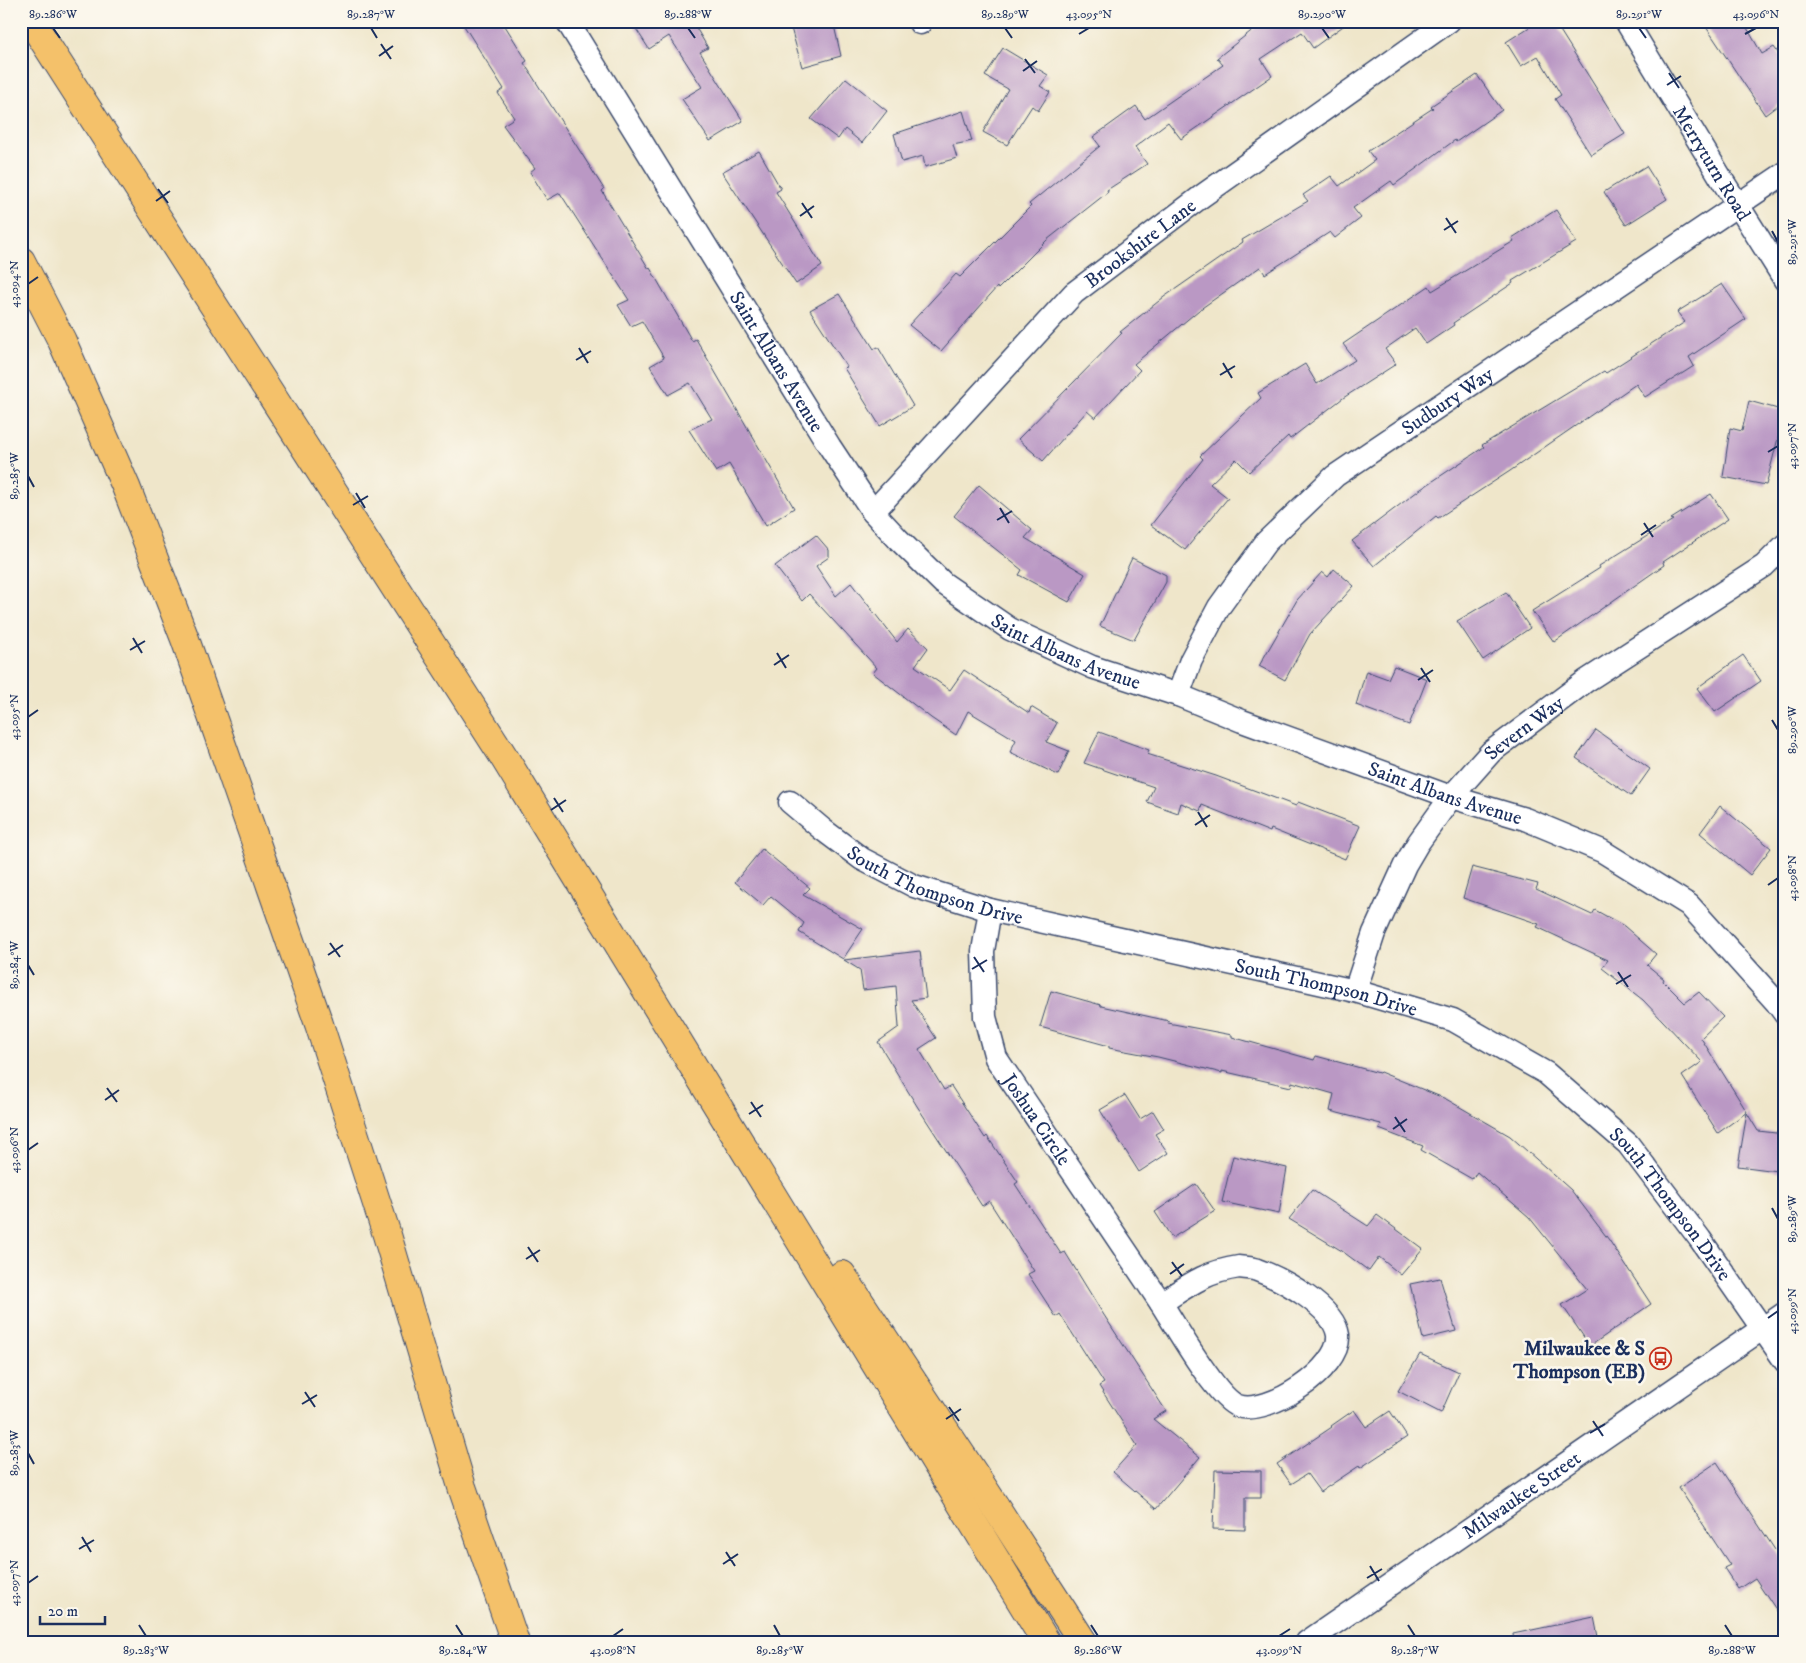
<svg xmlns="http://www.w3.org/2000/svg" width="1806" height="1663" font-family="'IM FELL DW Pica',serif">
<rect width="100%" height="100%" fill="#fbf7ec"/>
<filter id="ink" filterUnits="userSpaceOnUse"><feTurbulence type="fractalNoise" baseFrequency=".02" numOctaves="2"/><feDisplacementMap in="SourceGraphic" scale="10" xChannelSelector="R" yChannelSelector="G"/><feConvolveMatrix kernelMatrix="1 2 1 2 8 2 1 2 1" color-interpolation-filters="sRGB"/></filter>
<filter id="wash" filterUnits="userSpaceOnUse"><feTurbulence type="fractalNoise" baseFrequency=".0096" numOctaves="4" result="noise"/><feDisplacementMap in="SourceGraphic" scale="20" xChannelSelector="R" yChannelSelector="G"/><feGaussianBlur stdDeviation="1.12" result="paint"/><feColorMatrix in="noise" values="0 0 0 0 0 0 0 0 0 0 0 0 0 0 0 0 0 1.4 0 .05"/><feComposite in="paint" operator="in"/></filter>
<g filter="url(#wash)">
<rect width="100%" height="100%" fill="#efe6ca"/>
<g id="blocks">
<!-- building -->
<g fill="#ba98c4">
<polygon points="461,21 502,21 527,61 524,63 604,189 602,191 649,269 650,268 692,341 696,339 794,508 766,526 729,464 716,472 689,430 712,419 690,383 668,395 650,366 664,358 642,321 631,326 618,305 629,300 560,193 547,200 530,172 535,168 503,125 514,118 498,93 504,89"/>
<polygon points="631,21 692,21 708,48 700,52 743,121 710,141 682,99 702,87 669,36 649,49"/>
<polygon points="789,21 833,21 841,56 802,67"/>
<polygon points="1264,21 1350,21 1313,48 1302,32 1261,59 1272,76 1181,139 1168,122 1135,147 1147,164 1107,190 1108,192 1047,240 998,289 997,287 941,351 909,325 956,274 960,277 1031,206 1029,204 1100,146 1093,137 1136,106 1145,119 1223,65 1217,58"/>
<polygon points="1539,21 1554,21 1625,134 1591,155 1555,99 1561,95 1538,56 1521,66 1506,42"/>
<polygon points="1702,21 1743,21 1762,54 1774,47 1785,63 1785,100 1765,115"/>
<polygon points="1003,48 1048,75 1040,86 1050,92 1038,111 1032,106 1007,145 983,132 1008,89 985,76"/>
<polygon points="1477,75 1502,110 1456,142 1455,140 1394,185 1391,181 1353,208 1361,218 1335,238 1330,232 1265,274 1260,267 1199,310 1134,364 1140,370 1095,418 1087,411 1043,461 1018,439 1122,333 1120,332 1164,297 1243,242 1242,240 1308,201 1303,195 1331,176 1339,186 1375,160 1368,151 1433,108 1431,106"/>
<polygon points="846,78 887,111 862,143 845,129 838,139 811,119"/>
<polygon points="963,111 972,141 953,145 957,158 925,167 923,156 902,162 894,134"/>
<polygon points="759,151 781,189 776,192 822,266 796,284 722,172"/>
<polygon points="1646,166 1667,199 1626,225 1604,192"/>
<polygon points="1556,210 1576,242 1512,281 1513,283 1453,323 1454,325 1426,344 1415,328 1385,349 1396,364 1343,398 1290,439 1288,436 1249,472 1236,459 1210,484 1228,498 1185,550 1151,525 1203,459 1200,456 1261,398 1258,393 1305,364 1317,384 1355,360 1343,344 1429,286 1432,291 1514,241 1512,238"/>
<polygon points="1722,284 1746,319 1689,357 1694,366 1645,397 1636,384 1510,471 1438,518 1436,516 1374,566 1352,541 1418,491 1484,447 1482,445 1604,371 1606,373 1685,322 1677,312"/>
<polygon points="839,294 874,349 878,347 913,406 880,426 844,368 847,367 810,310"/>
<polygon points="1749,401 1785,411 1766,485 1723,477 1730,428 1742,431"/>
<polygon points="979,485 1032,530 1025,538 1085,574 1069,602 1019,575 1022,570 954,516"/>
<polygon points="1711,494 1728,519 1663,562 1664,565 1554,642 1532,611 1600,568 1599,566 1673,520 1671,519"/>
<polygon points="816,535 829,550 829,557 816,566 836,596 851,583 897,642 908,629 928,648 915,666 950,690 964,670 1029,713 1031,707 1057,723 1046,742 1069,751 1058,775 1010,752 1016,740 968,711 956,735 931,718 873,673 877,668 809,594 802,601 775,566"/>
<polygon points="1132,558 1166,575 1166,582 1134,640 1100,626"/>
<polygon points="1334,569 1354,586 1310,634 1285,680 1259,666 1297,600 1322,572 1328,577"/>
<polygon points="1506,592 1530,628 1483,660 1457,621"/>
<polygon points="1743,655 1761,681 1715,712 1697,688"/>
<polygon points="1394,666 1427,679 1409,725 1356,705 1366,671 1388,679"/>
<polygon points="1596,730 1650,769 1631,796 1576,758"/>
<polygon points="1099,732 1149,750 1147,754 1216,776 1296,806 1298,802 1360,826 1345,859 1271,829 1270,832 1202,805 1200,811 1181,803 1178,813 1147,802 1154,787 1084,763"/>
<polygon points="1720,806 1771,848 1750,875 1700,833"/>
<polygon points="762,849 810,888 803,895 863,929 843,959 799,932 804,923 771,896 763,905 735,882"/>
<polygon points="1472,867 1538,884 1536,889 1592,915 1595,910 1624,926 1656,954 1647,965 1664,979 1663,981 1685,1003 1699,992 1723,1017 1701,1038 1747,1112 1718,1133 1682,1076 1702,1062 1643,1000 1602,968 1608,960 1537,927 1539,924 1463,898"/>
<polygon points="920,951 926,998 911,1000 936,1038 919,1049 944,1090 951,1086 985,1138 987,1136 1018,1182 1015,1184 1061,1254 1065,1252 1100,1309 1166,1411 1153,1419 1200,1457 1156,1509 1113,1472 1137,1445 1099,1386 1104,1383 1060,1314 1056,1317 1028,1274 1034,1271 989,1201 982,1206 917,1106 878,1042 899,1027 896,986 863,990 860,970 844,960"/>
<polygon points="1051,991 1101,1005 1101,1006 1169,1021 1168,1023 1232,1035 1232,1037 1314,1060 1316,1056 1379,1073 1380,1072 1446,1099 1510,1136 1571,1190 1609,1240 1651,1304 1590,1346 1562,1305 1587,1289 1529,1217 1477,1172 1472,1179 1421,1150 1423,1146 1379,1129 1381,1124 1330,1111 1334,1094 1292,1082 1291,1087 1222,1071 1222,1073 1158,1057 1109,1048 1109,1046 1040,1027"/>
<polygon points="1125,1095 1140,1119 1153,1111 1164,1129 1155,1134 1168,1153 1139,1172 1100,1110"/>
<polygon points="1747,1113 1758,1131 1785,1134 1785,1172 1738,1166"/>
<polygon points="1233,1156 1287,1168 1279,1214 1222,1202"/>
<polygon points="1196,1184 1215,1211 1172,1238 1155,1212"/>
<polygon points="1312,1190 1368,1226 1377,1215 1423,1249 1401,1275 1379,1257 1369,1271 1342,1251 1289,1219"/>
<polygon points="1440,1278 1456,1331 1423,1339 1410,1284"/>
<polygon points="1420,1354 1459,1372 1441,1413 1398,1391"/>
<polygon points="1354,1410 1366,1427 1390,1411 1407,1437 1360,1468 1359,1466 1320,1492 1307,1474 1291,1484 1277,1464 1332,1427 1331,1426"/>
<polygon points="1717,1462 1785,1565 1785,1623 1755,1578 1738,1589 1724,1568 1730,1565 1679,1488"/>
<polygon points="1215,1470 1261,1471 1261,1498 1245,1498 1245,1530 1213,1529"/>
<polygon points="1594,1617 1599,1642 1514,1642 1513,1634"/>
</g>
</g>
</g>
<g filter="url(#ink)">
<use href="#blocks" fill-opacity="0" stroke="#3b4a6e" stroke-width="1"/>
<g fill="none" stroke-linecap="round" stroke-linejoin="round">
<defs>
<g id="minor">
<path id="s1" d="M567,21L830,447L873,512L898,539L943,583L1010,629L1092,667L1178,695L1242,721L1451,797L1525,819L1602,851L1689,905L1777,1003L1785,1014"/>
<polyline points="919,21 920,23"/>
<path id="s2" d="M1626,21L1724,183L1785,280"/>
<path id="s3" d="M873,512L1074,293L1202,196L1449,21"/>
<path id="s4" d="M1178,695L1191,660L1219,607L1266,542L1335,476L1785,173"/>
<path id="s5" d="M790,802L822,829L862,859L914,886L990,910L1355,991L1453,1020L1546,1073L1628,1144L1700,1239L1785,1361"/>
<path id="s6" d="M990,910L983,951L985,1017L996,1058L1161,1303"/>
<path id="s7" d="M1355,991L1374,933L1405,865L1418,843L1451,797L1491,752L1586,681L1764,566L1785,545"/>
<path d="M1239,1267C1245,1268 1252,1268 1257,1270C1282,1279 1334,1307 1338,1335C1341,1369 1268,1416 1238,1406C1217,1399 1175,1325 1161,1303C1189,1285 1205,1272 1239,1267Z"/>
<path id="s8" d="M1307,1642L1785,1313"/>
</g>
<g id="highway">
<polyline points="31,21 502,754 1046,1642"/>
<polyline points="21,261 62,341 126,487 185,639 319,1024 387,1235 462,1487 515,1642"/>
<polyline points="842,1275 982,1486 1083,1642"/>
</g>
</defs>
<!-- minor casing -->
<use href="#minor" stroke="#3b4a6e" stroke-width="25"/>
<!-- highway casing -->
<use href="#highway" stroke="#3b4a6e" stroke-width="30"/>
<!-- minor -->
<use href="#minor" stroke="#fff" stroke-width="22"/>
<!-- highway -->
<use href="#highway" stroke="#f4c16a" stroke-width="28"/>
</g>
</g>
<!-- ticks -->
<path fill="none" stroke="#1b2f5e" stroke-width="2" d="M53,28L60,38M371,28L377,38M688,28L695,38M1005,28L1012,38M1322,28L1329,38M1639,28L1646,38M1079,34L1089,28M1745,34L1756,28M381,44L391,59M379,56L393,46M1025,59L1035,73M1023,71L1037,61M1669,73L1679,88M1667,85L1681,76M158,189L168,203M156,201L170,191M802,203L812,218M800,216L814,206M1446,218L1456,233M1444,230L1458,221M1772,231L1778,242M28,284L38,277M579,348L588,363M576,360L591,351M1223,363L1232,378M1220,375L1235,366M1768,452L1778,446M28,476L34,487M356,493L365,508M353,505L368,496M1000,508L1009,523M997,520L1012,511M1644,523L1653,537M1641,535L1656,525M133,638L142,653M130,650L145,641M777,653L786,668M774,665L789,655M1421,668L1430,682M1418,680L1433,670M28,717L38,710M1772,720L1778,730M554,798L563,812M551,810L566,800M1198,812L1207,827M1195,825L1210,815M1768,885L1778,878M330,943L340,957M328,955L343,945M974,957L984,972M28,965L34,975M972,969L987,960M1618,972L1628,987M1616,984L1631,975M107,1088L117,1102M105,1100L119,1090M751,1102L761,1117M749,1114L763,1105M1395,1117L1405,1132M1393,1129L1407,1119M28,1150L38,1143M1772,1208L1778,1219M528,1247L538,1262M526,1259L540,1250M1172,1262L1182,1276M1170,1274L1184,1264M1768,1318L1778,1311M305,1392L315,1407M302,1404L317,1395M949,1407L959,1421M946,1419L961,1409M1593,1421L1603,1436M1590,1433L1605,1424M28,1453L34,1464M82,1537L91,1552M79,1549L94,1540M726,1552L735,1566M723,1564L738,1554M1370,1566L1379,1581M1367,1578L1382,1569M28,1583L38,1576M139,1625L146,1636M456,1625L463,1636M774,1625L780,1636M1091,1625L1098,1636M1408,1625L1415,1636M1725,1625L1732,1636M613,1636L623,1629M1279,1636L1290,1629"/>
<!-- icons -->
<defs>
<symbol id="bus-ring" viewBox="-11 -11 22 22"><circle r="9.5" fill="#fbf7ec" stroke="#c8321e" stroke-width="1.5"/><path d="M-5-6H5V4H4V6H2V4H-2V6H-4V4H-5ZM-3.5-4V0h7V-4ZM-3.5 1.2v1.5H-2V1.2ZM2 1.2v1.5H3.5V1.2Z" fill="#c8321e"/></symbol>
</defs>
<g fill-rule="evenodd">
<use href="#bus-ring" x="1648" y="1346" width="25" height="25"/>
</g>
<g text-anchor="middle" stroke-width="5" stroke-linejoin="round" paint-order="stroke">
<!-- street labels -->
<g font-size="20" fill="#1b2f5e" stroke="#fbf7ec">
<text dy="7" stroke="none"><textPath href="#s2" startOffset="166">Merryturn Road</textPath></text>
<text dy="7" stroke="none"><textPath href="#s3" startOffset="380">Brookshire Lane</textPath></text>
<text dy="7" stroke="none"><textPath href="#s1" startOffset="400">Saint Albans Avenue</textPath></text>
<text dy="7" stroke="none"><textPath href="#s4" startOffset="408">Sudbury Way</textPath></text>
<text dy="7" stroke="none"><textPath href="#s1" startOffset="820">Saint Albans Avenue</textPath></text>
<text dy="7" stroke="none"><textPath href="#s7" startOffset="319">Severn Way</textPath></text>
<text dy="7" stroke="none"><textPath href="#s1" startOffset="1225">Saint Albans Avenue</textPath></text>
<text dy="7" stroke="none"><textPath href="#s5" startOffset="170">South Thompson Drive</textPath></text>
<text dy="7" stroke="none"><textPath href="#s5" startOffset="575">South Thompson Drive</textPath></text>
<text dy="7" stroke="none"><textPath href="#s6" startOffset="224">Joshua Circle</textPath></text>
<text dy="7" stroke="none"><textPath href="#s5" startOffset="995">South Thompson Drive</textPath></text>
<text dy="7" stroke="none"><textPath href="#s8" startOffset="260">Milwaukee Street</textPath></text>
</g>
<!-- poi labels -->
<g font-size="20" font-weight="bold" fill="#1b2f5e" stroke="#fbf7ec" text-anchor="end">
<text x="1645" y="1355">Milwaukee &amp; S<tspan x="1645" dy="23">Thompson (EB)</tspan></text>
</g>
</g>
<!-- margin -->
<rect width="1806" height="1663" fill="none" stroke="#fbf7ec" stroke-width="55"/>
<!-- scale -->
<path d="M40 1616v8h65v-8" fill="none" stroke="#1b2f5e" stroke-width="2.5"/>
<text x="48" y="1616" font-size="15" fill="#1b2f5e" stroke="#fbf7ec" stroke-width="4" paint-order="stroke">20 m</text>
<rect x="28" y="28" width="1750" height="1608" fill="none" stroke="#1b2f5e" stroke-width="2"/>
<g font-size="12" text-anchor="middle" fill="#1b2f5e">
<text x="53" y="18">89.286°W</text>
<text x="371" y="18">89.287°W</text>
<text x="688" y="18">89.288°W</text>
<text x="1005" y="18">89.289°W</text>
<text x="1089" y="18">43.095°N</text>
<text x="1322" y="18">89.290°W</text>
<text x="1639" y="18">89.291°W</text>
<text x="1756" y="18">43.096°N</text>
<text transform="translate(1792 242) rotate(-90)" y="4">89.291°W</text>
<text transform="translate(14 284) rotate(-90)" y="4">43.094°N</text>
<text transform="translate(1792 446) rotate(-90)" y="4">43.097°N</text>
<text transform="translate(14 476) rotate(-90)" y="4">89.285°W</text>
<text transform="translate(14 717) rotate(-90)" y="4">43.095°N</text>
<text transform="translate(1792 730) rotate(-90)" y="4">89.290°W</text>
<text transform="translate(1792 878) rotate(-90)" y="4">43.098°N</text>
<text transform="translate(14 965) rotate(-90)" y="4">89.284°W</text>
<text transform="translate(14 1150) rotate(-90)" y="4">43.096°N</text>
<text transform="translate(1792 1219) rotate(-90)" y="4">89.289°W</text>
<text transform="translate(1792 1311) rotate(-90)" y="4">43.099°N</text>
<text transform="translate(14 1453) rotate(-90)" y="4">89.283°W</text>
<text transform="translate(14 1583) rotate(-90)" y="4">43.097°N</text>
<text x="146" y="1654">89.283°W</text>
<text x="463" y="1654">89.284°W</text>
<text x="613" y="1654">43.098°N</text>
<text x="780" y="1654">89.285°W</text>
<text x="1098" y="1654">89.286°W</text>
<text x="1279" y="1654">43.099°N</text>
<text x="1415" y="1654">89.287°W</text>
<text x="1732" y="1654">89.288°W</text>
</g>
</svg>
